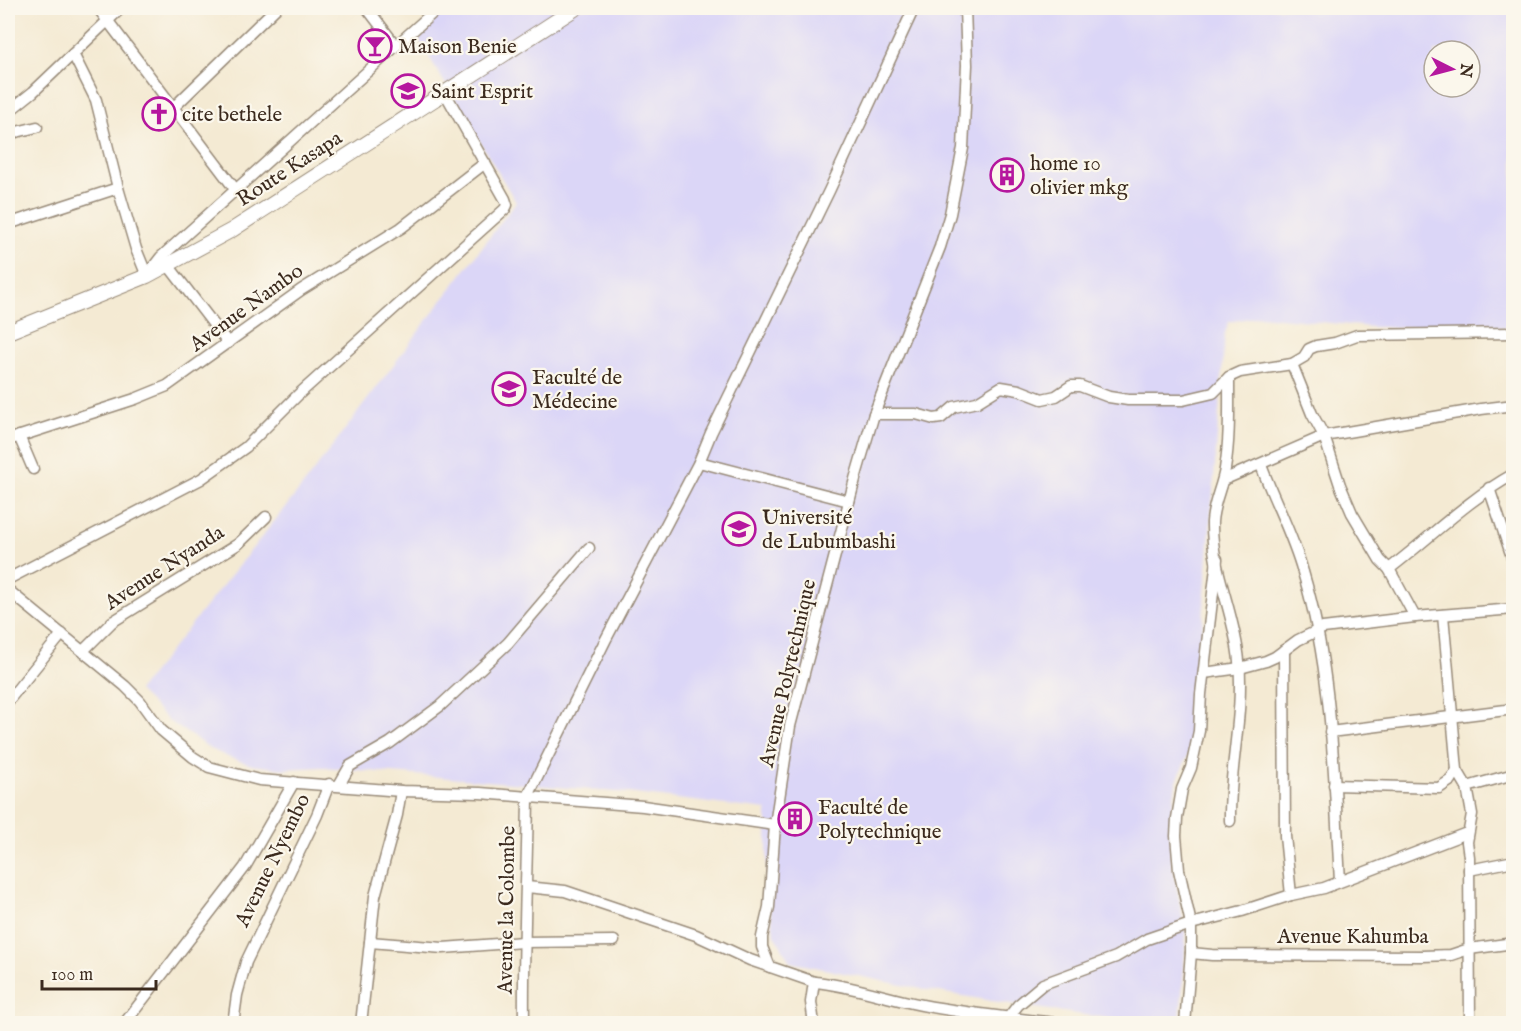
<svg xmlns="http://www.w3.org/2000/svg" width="1521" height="1031" font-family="'IM FELL English',serif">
<rect width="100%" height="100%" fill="#fbf7ec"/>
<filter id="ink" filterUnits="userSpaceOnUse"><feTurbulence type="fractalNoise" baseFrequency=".0167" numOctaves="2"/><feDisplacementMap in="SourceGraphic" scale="12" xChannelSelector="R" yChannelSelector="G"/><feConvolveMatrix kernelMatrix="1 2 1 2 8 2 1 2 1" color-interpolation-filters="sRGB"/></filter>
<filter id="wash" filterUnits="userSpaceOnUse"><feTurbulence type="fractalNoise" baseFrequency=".008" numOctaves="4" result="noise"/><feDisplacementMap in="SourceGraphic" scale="24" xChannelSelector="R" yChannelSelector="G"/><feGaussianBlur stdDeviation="1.35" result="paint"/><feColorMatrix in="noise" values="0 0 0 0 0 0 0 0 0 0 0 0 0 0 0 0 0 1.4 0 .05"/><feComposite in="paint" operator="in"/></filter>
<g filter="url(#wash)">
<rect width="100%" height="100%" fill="#f4ead3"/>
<!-- built -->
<path fill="#dbd6f7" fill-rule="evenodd" d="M448,8H1513V327H1371L1260,316L1229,322L1225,333L1194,738L1188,755L1176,783L1170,827L1171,855L1186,936L1180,1023H1141L1029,1007L927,990L790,962L774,933L767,894V810L628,793L322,767L283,769L252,765L228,757L211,749L169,721L138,691L301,488L516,202L416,35ZM1434,51H1470V87H1434Z"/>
</g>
<g filter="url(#ink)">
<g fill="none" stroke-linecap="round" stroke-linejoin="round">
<defs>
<g id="minor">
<polyline points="98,8 235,189"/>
<polyline points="367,8 396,46"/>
<polyline points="73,54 96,100 118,188 136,249 147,276"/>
<polyline points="173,108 276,8"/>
<polyline points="8,112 33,92 121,8"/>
<polyline points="8,134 37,127"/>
<polyline points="8,224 118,188"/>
<polyline points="168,265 228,343"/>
<polyline points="147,275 161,257 438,8"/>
<polyline points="1292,364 1312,414 1324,436 1340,485 1352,513 1380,560 1389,569 1415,617"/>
<path d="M1229,377C1229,408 1230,438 1225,469C1222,487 1213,503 1212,522C1211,569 1235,614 1239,661C1244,714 1229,768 1230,821"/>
<polyline points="874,414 916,414 934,419 941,418 954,407 977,402 1001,387 1019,390 1042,399 1056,396 1071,386 1080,386 1109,397 1128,400 1183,400 1213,393 1229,377 1240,372 1292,364 1304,357 1309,349 1316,346 1335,343 1357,335 1514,333"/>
<polyline points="19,436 33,469"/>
<polyline points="8,440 135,399 167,386 301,290 401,228 485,163"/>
<polyline points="699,462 849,501"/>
<path d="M1261,465C1274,501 1293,535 1303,572C1333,671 1334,779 1340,881"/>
<polyline points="1223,480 1324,436 1481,409 1514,405"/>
<polyline points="1489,488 1514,563"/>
<path d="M1389,569C1431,537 1467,500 1514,474"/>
<polyline points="8,579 201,479 246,447 299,394 505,209 507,205 505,199 444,91"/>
<polyline points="8,590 125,686 140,701 161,730 193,757 209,767 259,780 401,791 480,793 643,806 775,825"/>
<polyline points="1443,615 1457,770 1467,787"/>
<polyline points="1284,650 1285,836 1291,895"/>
<polyline points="83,651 112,622 238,544 266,517"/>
<polyline points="1204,673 1240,668 1266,661 1275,657 1298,640 1323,628 1415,617 1514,609"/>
<polyline points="8,701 62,634"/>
<polyline points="1330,732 1514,709"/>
<polyline points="339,785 350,766 390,743 440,706 508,643 589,548"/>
<polyline points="1334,785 1439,788 1451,780 1457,770"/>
<polyline points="1469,870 1514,861"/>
<polyline points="527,887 565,891 696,935 750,960 814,982 811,1002 814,1024"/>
<polyline points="370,942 443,948 523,942 614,941"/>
<polyline points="1191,953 1212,955 1422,956 1451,955 1469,949 1514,943"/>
<polyline points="770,967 762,947 762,937 769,907 775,825 790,726 855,479 874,414 940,247 950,214 963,148 967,65 965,8"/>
<path d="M814,982C851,985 885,998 922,1005C968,1014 1015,1018 1063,1024"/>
<polyline points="1008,1018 1018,1005 1043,984 1116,957 1147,939 1191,924 1242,911 1291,895 1324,888 1467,833"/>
<polyline points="124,1024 245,867 294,782"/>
<polyline points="233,1024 237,995 246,962 317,815 329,784"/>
<polyline points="361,1024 375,896 397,815 401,791"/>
<path d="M524,1024C523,948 527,873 528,798L530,792L605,641L699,462L711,433L829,191L914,8"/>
<polyline points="953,1024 978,1016"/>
<polyline points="1185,1024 1191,953 1191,924 1179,870 1176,836 1177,818 1182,789 1191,768 1199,731 1201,694 1217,559"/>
<polyline points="1470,1024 1469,857 1467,842 1472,814 1467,787 1514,774"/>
</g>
<polyline id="major" points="8,332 147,276 232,230 576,8"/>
</defs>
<!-- minor casing -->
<use href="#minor" stroke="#988a78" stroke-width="13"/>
<!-- major casing -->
<use href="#major" stroke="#988a78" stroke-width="16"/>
<!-- minor -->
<use href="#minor" stroke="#fff" stroke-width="10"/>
<!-- major -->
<use href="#major" stroke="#fff" stroke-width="14"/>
</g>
</g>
<!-- icons -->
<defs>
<symbol id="bar-ring" viewBox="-11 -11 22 22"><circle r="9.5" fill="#fbf7ec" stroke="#b5179e" stroke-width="1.5"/><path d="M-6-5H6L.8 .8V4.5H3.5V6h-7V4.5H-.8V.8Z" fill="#b5179e"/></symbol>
<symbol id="school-ring" viewBox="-11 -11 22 22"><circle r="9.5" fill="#fbf7ec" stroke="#b5179e" stroke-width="1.5"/><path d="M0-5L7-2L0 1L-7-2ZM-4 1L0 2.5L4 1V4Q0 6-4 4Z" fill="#b5179e"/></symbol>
<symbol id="church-ring" viewBox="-11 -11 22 22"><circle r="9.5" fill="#fbf7ec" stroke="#b5179e" stroke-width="1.5"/><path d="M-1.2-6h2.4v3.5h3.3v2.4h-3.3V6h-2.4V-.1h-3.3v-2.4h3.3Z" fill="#b5179e"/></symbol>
<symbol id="building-ring" viewBox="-11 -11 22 22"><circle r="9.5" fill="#fbf7ec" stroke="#b5179e" stroke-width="1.5"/><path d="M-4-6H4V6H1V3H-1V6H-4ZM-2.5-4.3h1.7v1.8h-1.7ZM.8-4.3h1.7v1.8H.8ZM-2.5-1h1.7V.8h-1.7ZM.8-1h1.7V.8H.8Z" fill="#b5179e"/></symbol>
<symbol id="university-ring" viewBox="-11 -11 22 22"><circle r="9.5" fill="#fbf7ec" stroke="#b5179e" stroke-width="1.5"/><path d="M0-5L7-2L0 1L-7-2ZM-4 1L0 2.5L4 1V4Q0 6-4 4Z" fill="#b5179e"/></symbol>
</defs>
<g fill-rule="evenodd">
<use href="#bar-ring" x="356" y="27" width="38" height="38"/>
<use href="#school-ring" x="389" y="72" width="38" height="38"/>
<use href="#church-ring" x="140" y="95" width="38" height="38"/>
<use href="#building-ring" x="988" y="156" width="38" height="38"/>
<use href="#university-ring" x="490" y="370" width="38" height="38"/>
<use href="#university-ring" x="720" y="510" width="38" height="38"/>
<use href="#building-ring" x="776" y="800" width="38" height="38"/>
</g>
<g text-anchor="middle" stroke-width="4.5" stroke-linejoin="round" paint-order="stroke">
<!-- poi labels -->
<g font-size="21" fill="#3b2a1e" stroke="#fbf7ec" text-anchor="start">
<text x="398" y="53">Maison Benie</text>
<text x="431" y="98">Saint Esprit</text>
<text x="182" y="121">cite bethele</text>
<text x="1030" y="170">home 10<tspan x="1030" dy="24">olivier mkg</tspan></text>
<text x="532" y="384">Faculté de<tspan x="532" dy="24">Médecine</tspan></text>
<text x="762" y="524">Université<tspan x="762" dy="24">de Lubumbashi</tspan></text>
<text x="818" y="814">Faculté de<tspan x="818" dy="24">Polytechnique</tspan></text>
</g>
<!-- street labels -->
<g font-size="21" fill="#3b2a1e" stroke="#fbf7ec">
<text transform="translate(289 168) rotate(-33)" y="7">Route Kasapa</text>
<text transform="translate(246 307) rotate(-36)" y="7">Avenue Nambo</text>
<text transform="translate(164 567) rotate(-33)" y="7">Avenue Nyanda</text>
<text transform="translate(787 673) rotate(-77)" y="7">Avenue Polytechnique</text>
<text transform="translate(272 860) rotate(-64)" y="7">Avenue Nyembo</text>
<text transform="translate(506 910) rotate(-89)" y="7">Avenue la Colombe</text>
<text x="1353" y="943">Avenue Kahumba</text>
</g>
</g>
<!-- margin -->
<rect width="1521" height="1031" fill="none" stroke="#fbf7ec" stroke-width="30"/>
<!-- north arrow -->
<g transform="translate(1452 69) rotate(96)"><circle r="28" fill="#fbf7ec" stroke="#aea59a" stroke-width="1.5"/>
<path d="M0-4.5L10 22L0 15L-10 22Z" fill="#b5179e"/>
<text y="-9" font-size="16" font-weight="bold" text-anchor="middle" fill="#3b2a1e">N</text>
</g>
<!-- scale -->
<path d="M42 980v9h114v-9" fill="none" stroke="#3b2a1e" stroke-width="3"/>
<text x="51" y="980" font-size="18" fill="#3b2a1e" stroke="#fbf7ec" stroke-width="4.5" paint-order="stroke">100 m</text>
</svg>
